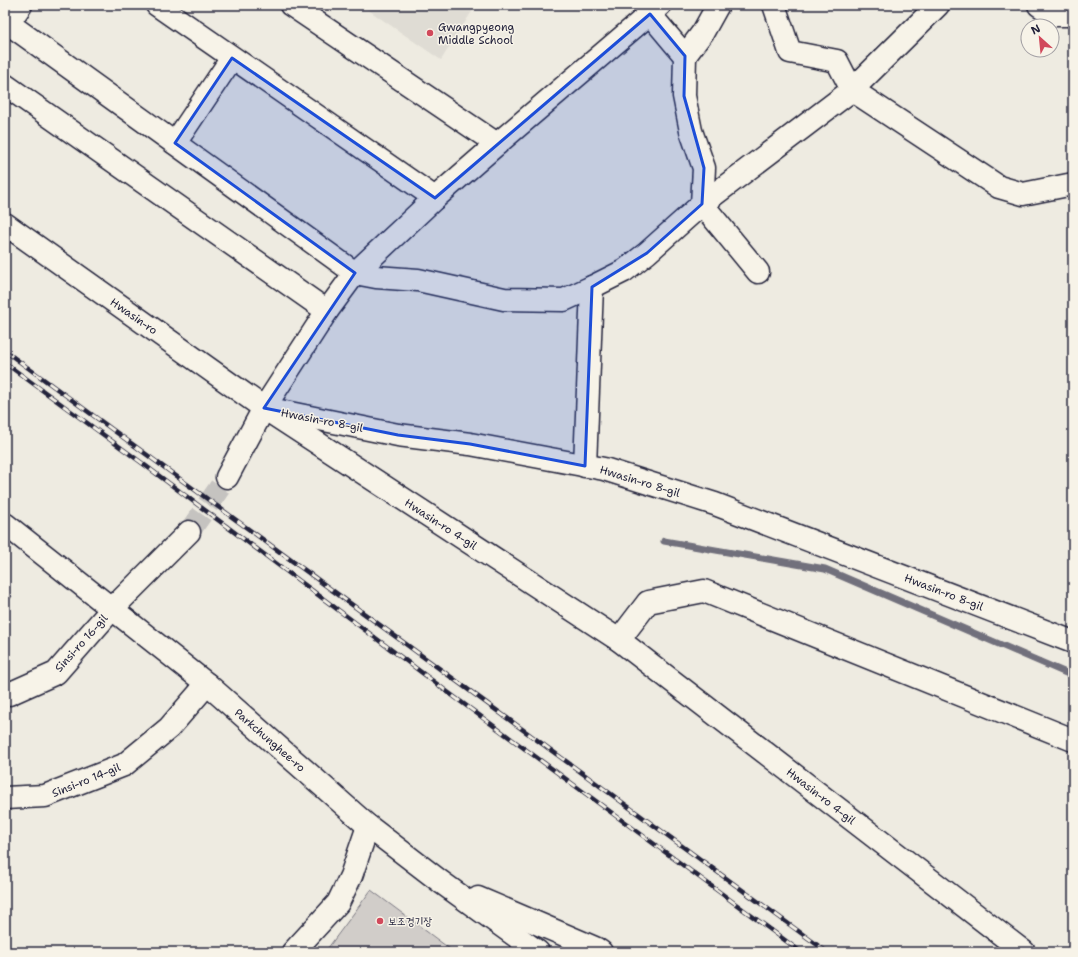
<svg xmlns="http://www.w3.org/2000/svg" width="1078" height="957" font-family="'Shantell Sans','Poor Story',sans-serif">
<rect width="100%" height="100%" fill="#eeebe1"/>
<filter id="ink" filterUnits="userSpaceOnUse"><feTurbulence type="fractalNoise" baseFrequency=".025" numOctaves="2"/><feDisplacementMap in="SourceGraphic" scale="8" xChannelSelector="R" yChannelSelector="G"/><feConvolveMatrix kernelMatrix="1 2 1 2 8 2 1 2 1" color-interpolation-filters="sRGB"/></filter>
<g filter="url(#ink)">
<!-- built -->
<polygon fill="#dfdcd4" points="361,5 476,5 441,60"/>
<!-- grass -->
<polygon fill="#d1cdc9" stroke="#7a7882" points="371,890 454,952 325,952"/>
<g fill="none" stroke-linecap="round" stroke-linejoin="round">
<!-- stream -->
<polyline stroke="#716f7b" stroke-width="7" points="664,541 825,569 1073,676"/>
</g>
<!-- building -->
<polygon fill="#bbb8b7" stroke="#22223b" points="5,591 12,596 5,605"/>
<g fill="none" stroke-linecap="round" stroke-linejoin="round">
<!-- minor-tunnel -->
<polyline stroke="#c5c3c0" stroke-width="22" stroke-dasharray="22 11" stroke-linecap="butt" points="189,532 227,477"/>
<defs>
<g id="minor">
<polyline points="157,5 435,198"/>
<polyline points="646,5 650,14 654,19 685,56 684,96 691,131 704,168 702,204"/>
<polyline points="774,5 790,52 837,61 852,90 999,187 1023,194 1073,184"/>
<polyline points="1039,5 1054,15 1073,15"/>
<polyline points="5,21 355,273 376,277 418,280 504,299 564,300 592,287 624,271 647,253 702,204 758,272"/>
<polyline points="5,28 21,5"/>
<polyline points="685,56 703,32 718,5"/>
<polyline points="5,85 327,311"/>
<polyline points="175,143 232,58"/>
<polyline points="497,144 660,5"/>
<polyline points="702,204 852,90 938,5"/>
<polyline points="5,224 264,408 619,640 1024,952"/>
<polyline points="275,410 398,435 470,444 604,469 715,504 1073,642"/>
<polyline points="585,466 592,287"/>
<polyline points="227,477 264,408 327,311 355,273 435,198 497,144 291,5"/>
<polyline points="619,640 648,602 704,591 1073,740"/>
<polyline points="5,694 9,694 56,673 112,609 189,532"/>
<polyline points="5,798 45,796 124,765 169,728 207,684"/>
<polyline points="293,952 338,903 351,876 368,826"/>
</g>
<g id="tertiary">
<polyline points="5,524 207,684 368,826 441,882 538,952"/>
<polyline points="478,898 595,948 601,952"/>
</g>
</defs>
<!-- minor casing -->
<use href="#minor" stroke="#22223b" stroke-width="25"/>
<!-- tertiary casing -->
<use href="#tertiary" stroke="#22223b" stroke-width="25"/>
<!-- minor -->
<use href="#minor" stroke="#f7f3e8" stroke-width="22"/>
<!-- tertiary -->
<use href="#tertiary" stroke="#f7f3e8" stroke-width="22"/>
<defs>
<g id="rail">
<polyline points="5,351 827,952"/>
<polyline points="5,363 142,463 449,693 801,952"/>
</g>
</defs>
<!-- rail casing -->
<use href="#rail" stroke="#22223b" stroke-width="4.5"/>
<!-- rail -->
<use href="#rail" stroke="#f7f3e8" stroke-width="3" stroke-dasharray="9" stroke-linecap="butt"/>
</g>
</g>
<!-- marked area -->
<path fill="#1d4ed8" fill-opacity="0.2" stroke="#1d4ed8" stroke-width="3" stroke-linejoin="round" d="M650,14L685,56L684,96L704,168L702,204L647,253L592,287L585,466L470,444L398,435L264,408L355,273L175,143L232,58L435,198Z"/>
<!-- markers -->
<g fill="#d1495b" stroke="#f7f3e8" stroke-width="1.5">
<circle cx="430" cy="33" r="4"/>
<circle cx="380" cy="921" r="4"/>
</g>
<g text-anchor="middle" stroke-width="3" stroke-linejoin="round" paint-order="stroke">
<!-- poi labels -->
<g font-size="11" fill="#22223b" stroke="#f7f3e8" text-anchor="start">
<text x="438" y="31">Gwangpyeong<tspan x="438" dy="13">Middle School</tspan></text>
<text x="388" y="925">보조경기장</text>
</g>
<!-- street labels -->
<g font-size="11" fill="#22223b" stroke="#f7f3e8">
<text transform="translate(134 316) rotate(35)" y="4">Hwasin-ro</text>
<text transform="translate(322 420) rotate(11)" y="4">Hwasin-ro 8-gil</text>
<text transform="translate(640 481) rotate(17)" y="4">Hwasin-ro 8-gil</text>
<text transform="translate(441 524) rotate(33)" y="4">Hwasin-ro 4-gil</text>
<text transform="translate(944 592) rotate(21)" y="4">Hwasin-ro 8-gil</text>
<text transform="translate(81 643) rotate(-48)" y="4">Sinsi-ro 16-gil</text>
<text transform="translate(270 740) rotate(41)" y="4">Parkchunghee-ro</text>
<text transform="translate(86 780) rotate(-22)" y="4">Sinsi-ro 14-gil</text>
<text transform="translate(821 796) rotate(38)" y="4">Hwasin-ro 4-gil</text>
</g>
</g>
<!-- margin -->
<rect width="1078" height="957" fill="none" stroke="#f7f3e8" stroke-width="20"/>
<rect x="10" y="10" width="1058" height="937" fill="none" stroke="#22223b" stroke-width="1.5" filter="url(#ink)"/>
<!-- north arrow -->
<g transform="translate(1040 38) rotate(333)"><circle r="19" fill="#f7f3e8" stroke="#a29fa3"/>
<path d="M0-3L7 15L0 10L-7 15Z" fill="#d1495b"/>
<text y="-6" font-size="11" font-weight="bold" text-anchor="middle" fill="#22223b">N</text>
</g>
</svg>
